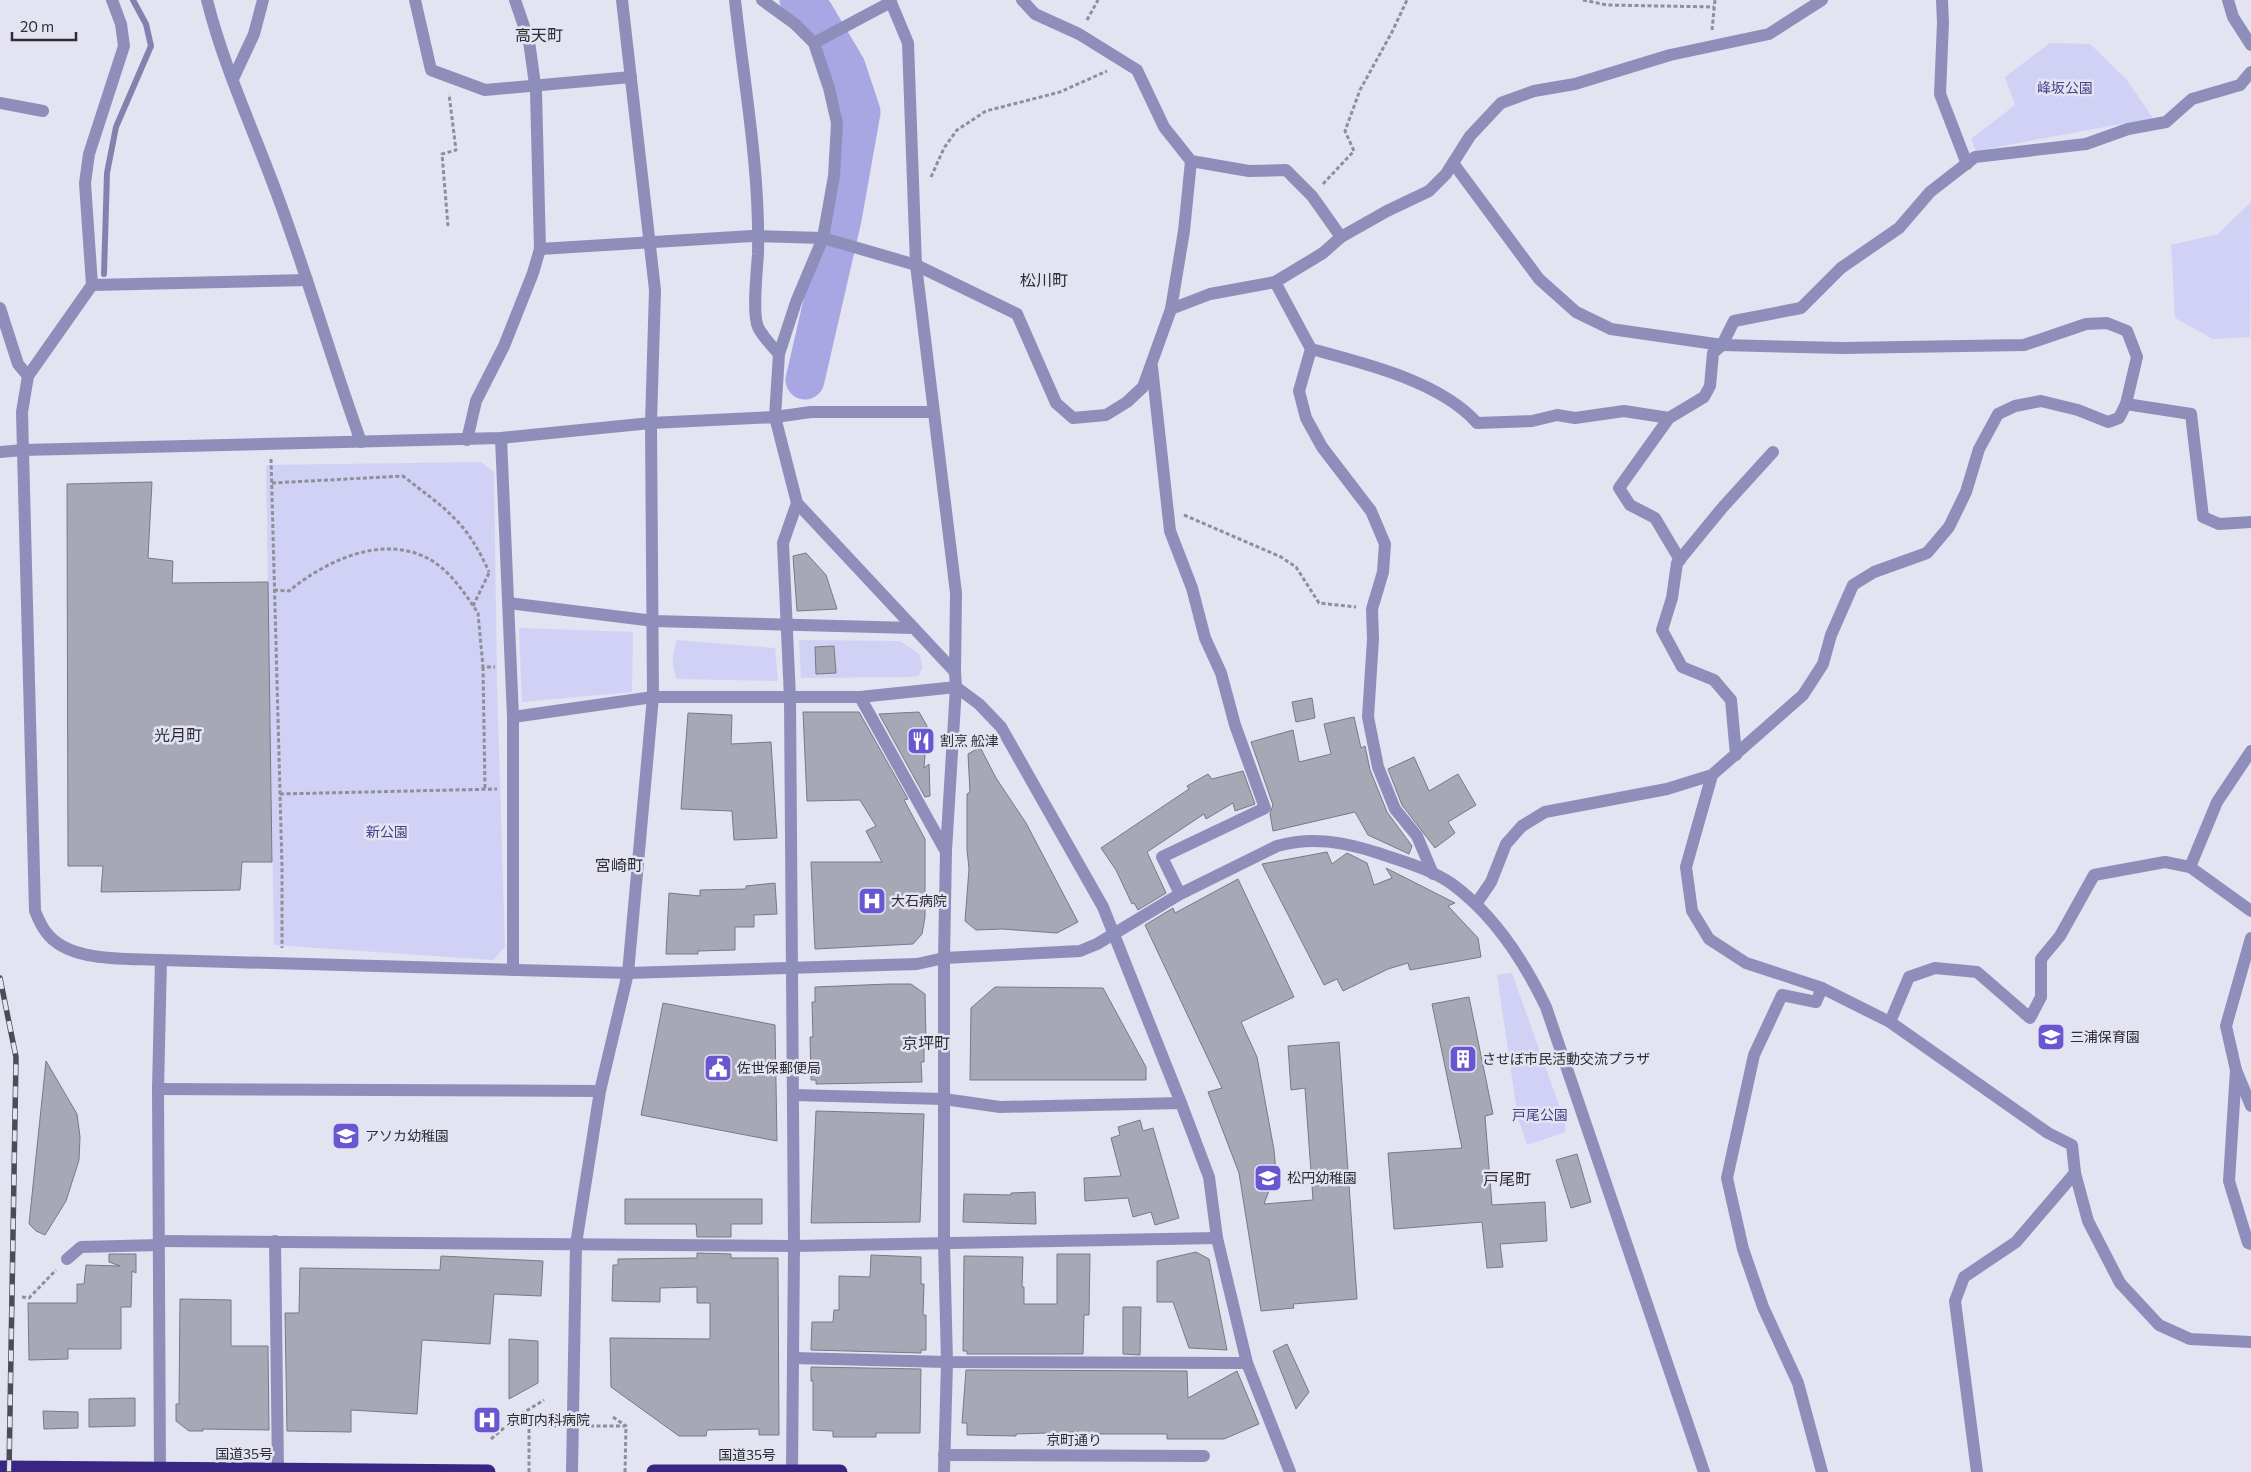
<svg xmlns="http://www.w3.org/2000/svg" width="2251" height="1472" font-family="Commissioner,'Noto Sans JP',sans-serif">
<rect width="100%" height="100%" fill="#e3e3f2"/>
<!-- green -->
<g fill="#d1d1f5">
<polygon points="2050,43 2090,44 2126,79 2153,118 1976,151 1971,139 2015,105 2005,77"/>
<polygon points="2251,202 2250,337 2213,339 2175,318 2171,245 2218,234"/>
<polygon points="481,462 494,472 497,684 505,947 493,960 274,945 266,465"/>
<polygon points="519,628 633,632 632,692 522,702"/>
<path d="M677,640L775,648L778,681L677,679C671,668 672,652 677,640Z"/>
<polygon points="799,640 900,641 919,654 923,667 918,676 910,677 801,678"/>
<polygon points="1512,973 1565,1122 1566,1132 1527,1145 1518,1118 1497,975"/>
</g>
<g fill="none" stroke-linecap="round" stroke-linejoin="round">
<!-- stream -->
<polyline stroke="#8382ae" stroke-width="6" points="104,274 107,173 116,127 151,46 146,24 133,0"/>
<!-- river -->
<polyline stroke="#a8a6e3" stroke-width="39" points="799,0 814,13 846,67 861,112 842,219 805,380"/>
</g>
<!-- building -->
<g fill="#a7a7b5" stroke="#787986">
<polygon points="152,482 148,558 173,561 172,583 268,582 272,862 242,862 240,890 101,892 103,866 68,866 67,484"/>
<polygon points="806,553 826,575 837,609 797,611 793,556"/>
<polygon points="834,646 836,673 816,674 815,647"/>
<polygon points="1312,698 1315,718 1296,722 1292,702"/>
<polygon points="803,712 859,712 908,799 904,800 925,839 925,917 922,934 913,944 815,949 811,862 882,862 866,831 876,826 860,800 807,801"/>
<polygon points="919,712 927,726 924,768 929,764 930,796 925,797 879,714"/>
<polygon points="688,713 732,715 731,744 771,742 777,838 734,840 732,811 681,809"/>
<polygon points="1354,717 1361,748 1365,746 1370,770 1387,812 1412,846 1409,854 1368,835 1355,812 1273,831 1270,814 1273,805 1251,742 1293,730 1299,762 1331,754 1324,724"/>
<polygon points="980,747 996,778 1026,823 1078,922 1057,933 1002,929 976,930 965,921 969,869 967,849 967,794 970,792 968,754"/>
<polygon points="1414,757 1429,791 1458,774 1476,805 1448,822 1455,833 1435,848 1402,805 1388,769"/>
<polygon points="1243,771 1255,804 1235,811 1233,803 1206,819 1204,814 1147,852 1166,893 1138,910 1134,903 1132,904 1116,870 1101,848 1189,789 1187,786 1208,774 1212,779"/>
<polygon points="1327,852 1332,864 1347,853 1367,863 1374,885 1392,878 1386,868 1455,903 1448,906 1478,938 1481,957 1410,970 1408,963 1388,969 1343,991 1337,979 1324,985 1262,864"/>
<polygon points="1238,879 1294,997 1241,1022 1257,1057 1274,1150 1276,1172 1264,1204 1313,1200 1305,1088 1291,1090 1288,1046 1339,1042 1357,1299 1293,1304 1294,1308 1261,1311 1239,1173 1208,1092 1222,1088 1145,925 1173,908 1175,913"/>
<polygon points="775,883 777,914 754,915 754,927 735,927 735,950 698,951 698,954 666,954 669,893 700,896 700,890 746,889 746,886"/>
<polygon points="889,984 911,984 925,994 926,1042 924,1042 924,1062 921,1062 922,1082 816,1084 816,1080 811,1080 810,1037 813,1037 812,1002 815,1002 815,987"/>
<polygon points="995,987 1103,988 1146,1067 1146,1080 970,1080 971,1008"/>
<polygon points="1469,997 1493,1114 1485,1116 1492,1205 1545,1202 1547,1241 1500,1244 1503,1267 1487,1268 1482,1222 1394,1229 1388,1153 1462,1148 1432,1004"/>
<polygon points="663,1003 775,1025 777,1141 641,1115"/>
<polygon points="46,1061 77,1114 80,1137 79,1160 66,1201 45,1235 36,1231 29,1224"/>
<polygon points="816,1111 924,1114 920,1222 811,1223"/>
<polygon points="1140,1120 1143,1131 1153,1128 1179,1218 1155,1225 1151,1212 1133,1217 1128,1198 1085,1201 1084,1178 1121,1176 1111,1138 1120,1135 1118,1127"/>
<polygon points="1577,1154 1591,1202 1571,1208 1556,1160"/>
<polygon points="1035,1192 1036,1224 963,1222 964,1194 1011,1195 1011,1193"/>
<polygon points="625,1199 762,1199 762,1224 731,1224 731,1237 697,1237 696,1224 625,1224"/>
<polygon points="1196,1252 1209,1259 1227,1350 1189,1348 1173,1302 1157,1302 1157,1261"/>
<polygon points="697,1253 731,1254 731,1258 778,1258 779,1435 759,1435 759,1429 707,1430 706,1436 679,1436 611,1387 610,1338 710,1339 710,1303 697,1303 697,1287 660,1288 660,1302 612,1301 613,1265 618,1265 618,1259 697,1258"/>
<polygon points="109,1254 136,1254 136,1273 132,1271 131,1307 121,1307 121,1349 68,1349 68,1359 29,1360 28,1303 77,1303 77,1284 84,1284 86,1265 120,1266 109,1262"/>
<polygon points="1057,1254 1090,1254 1089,1315 1084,1315 1083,1354 967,1354 967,1351 963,1351 964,1256 1023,1257 1022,1287 1024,1287 1024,1304 1057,1304"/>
<polygon points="871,1255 921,1257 921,1284 924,1284 923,1315 926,1315 926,1350 921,1350 921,1353 811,1350 812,1322 833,1322 834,1310 839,1310 839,1276 870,1277"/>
<polygon points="441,1256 543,1261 541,1296 494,1294 490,1344 422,1340 417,1414 351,1410 351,1432 287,1431 285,1313 299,1313 300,1268 440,1270"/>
<polygon points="180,1299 231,1300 231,1346 268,1346 269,1430 203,1429 203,1431 189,1431 176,1421 176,1404 179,1404"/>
<polygon points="1123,1307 1141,1307 1140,1355 1123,1354"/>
<polygon points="509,1339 538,1341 538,1383 509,1399"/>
<polygon points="1287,1344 1309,1392 1296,1409 1273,1351"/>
<polygon points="811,1367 921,1369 920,1433 876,1433 876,1437 833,1437 833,1431 813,1430 813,1381 811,1381"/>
<polygon points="966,1370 1187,1371 1188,1398 1237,1371 1259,1424 1224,1439 1167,1439 1167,1434 1078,1434 1078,1432 1016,1434 1016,1436 967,1435 967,1423 962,1423"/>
<polygon points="135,1398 135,1426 89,1427 89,1399"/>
<polygon points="43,1411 78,1412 78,1428 44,1429"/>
</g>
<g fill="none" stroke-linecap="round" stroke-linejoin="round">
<!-- path -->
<g stroke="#8f8f9a" stroke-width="3" stroke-dasharray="4 2.5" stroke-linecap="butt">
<polyline points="1583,0 1607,5 1714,7"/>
<polyline points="1087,20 1098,0"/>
<polyline points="1712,30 1715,0"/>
<polyline points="931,177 944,148 957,130 986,111 1060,92 1107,71"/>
<polyline points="1323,184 1354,151 1345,131 1360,90 1392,32 1407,0"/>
<polyline points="448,226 442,154 456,150 449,94"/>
<polyline points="271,459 282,867 282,948"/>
<path d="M272,483L403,476C445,509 466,520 489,572"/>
<polyline points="1184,515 1281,557 1296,567 1319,603 1356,607"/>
<path d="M274,590L289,591C324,562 378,536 423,556C447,566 464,592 478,613L483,667H495"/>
<polyline points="473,606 489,573"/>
<polyline points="483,667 485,789"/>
<polyline points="280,794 497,789"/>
<polyline points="22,1297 29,1298 56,1270"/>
<polyline points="518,1416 529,1426"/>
<polyline points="613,1417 626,1426"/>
<polyline points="590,1426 626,1426 625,1472"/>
<polyline points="491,1439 518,1416 544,1400"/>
<polyline points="529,1472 529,1426 556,1426"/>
</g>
<!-- minor -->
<g stroke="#8f8ebb" stroke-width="12">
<path d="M112,0L121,24L124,46L89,154L85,183L92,285L28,376L22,412L35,911C38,918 41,926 46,932C68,963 127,958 161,960L628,973L917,964L944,958L1080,951L1097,944L1180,894L1277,846C1312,836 1344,842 1378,853C1401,861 1431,869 1452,884C1493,914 1524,961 1546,1007L1704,1472"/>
<path d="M207,0C224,68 254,131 278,197C308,278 332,361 361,442"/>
<polyline points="415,0 431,70 485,90 631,77"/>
<path d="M735,0C744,84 760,169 758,254C757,270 752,314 758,327C762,336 772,346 779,354"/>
<polyline points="762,0 795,24 814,43 829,88 837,123 834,176 823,238 796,302 779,354 775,417 811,412 933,412"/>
<polyline points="890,0 908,43 916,265 956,593 955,672"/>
<polyline points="1022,0 1035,14 1079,34 1137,70 1164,127 1191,161 1249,171 1286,170 1312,196 1341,237"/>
<polyline points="1942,0 1943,23 1940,94 1967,164"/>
<polyline points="2228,0 2233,17 2251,45"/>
<polyline points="814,43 891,2"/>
<polyline points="233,79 254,34 263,0"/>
<polyline points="0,103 43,111"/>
<polyline points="1453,163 1539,279 1576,312 1611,329 1722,345 1843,348 2024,345 2086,324 2107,323 2127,331 2137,357 2126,404 2119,418 2108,422 2078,410 2041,401 2015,406 1998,414 1979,449 1966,492 1949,527 1927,553 1874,572 1853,585 1831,635 1823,664 1803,695 1712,775 1667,789 1545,812 1522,826 1506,844 1491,882 1476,904"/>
<polyline points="540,249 752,236 823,238 916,265 1017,314 1056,403 1073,418 1106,415 1127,402 1143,387 1171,309 1184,231 1191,161"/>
<polyline points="1275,282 1311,349 1299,391 1306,418 1322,447 1371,511 1385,544 1383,572 1372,609 1373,639 1368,717 1378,767 1395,809 1417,836 1433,874"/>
<polyline points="92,285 307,280"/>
<polyline points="0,308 18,364 28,376"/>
<polyline points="1171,309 1210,294 1275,282 1323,253 1341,237 1387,211 1429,191 1446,174 1470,136 1501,103 1534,91 1575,84 1670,55 1769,34 1822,0"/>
<path d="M1311,349C1363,363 1440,381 1477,423L1532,421L1557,415L1575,418L1624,411L1669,418"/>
<polyline points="1152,367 1170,531 1192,588 1205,638 1221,673 1235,725 1265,808 1162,857 1180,894"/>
<polyline points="2126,404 2191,414 2203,517 2219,524 2251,522"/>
<polyline points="501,438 513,717 513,970"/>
<polyline points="467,440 476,401 504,346 533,273 540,249 536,92 529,41 515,0"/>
<polyline points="0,452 23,450 501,438 651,423 775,417 797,503 955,672 956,687 979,704 1001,727 1103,907 1181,1103 1209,1177 1217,1238 1247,1363 1290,1472"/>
<polyline points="1680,560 1655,518 1630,505 1619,488 1669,418 1704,397 1710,386 1713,353 1722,345 1734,321 1801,308 1841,268 1899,228 1930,192 1975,157 2086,144 2128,129 2166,122 2192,99 2240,85 2251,72"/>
<polyline points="508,603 654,621 913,628"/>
<polyline points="860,697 945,850"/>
<polyline points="513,717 653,697 860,697 956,687 946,851 944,958 944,1242 947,1362 944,1472"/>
<polyline points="1736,755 1731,700 1714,680 1682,667 1662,630 1672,598 1677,563 1723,507 1773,452"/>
<polyline points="1712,775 1686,867 1692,911 1709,939 1746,963 1822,988 1890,1022 2048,1133 2072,1145 2075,1173 2016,1242 1964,1277 1955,1301 1977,1472"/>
<polyline points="2190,867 2217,802 2251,751"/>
<polyline points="2251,938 2226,1026 2236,1070 2251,1106"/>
<polyline points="1890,1022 1909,977 1935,968 1977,972 2030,1018 2041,997 2041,959 2060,936 2094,875 2165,862 2190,867 2251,911"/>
<polyline points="2236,1070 2229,1181 2248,1243 2251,1244"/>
<polyline points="158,1089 600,1091"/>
<polyline points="793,1095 944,1099 1000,1107 1181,1103"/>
<polyline points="2075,1173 2088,1221 2120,1283 2159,1325 2190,1339 2251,1342"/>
<polyline points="159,1241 794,1246 1217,1238"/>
<polyline points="275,1241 278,1470"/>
<polyline points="67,1259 81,1247 159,1245"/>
<polyline points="793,1358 947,1362 1247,1363"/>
<polyline points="944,1455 1204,1456"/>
<polyline points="792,1471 794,1246 790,698 783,543 797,503"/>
<polyline points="160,1472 158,1089 161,960"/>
<polyline points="572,1472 576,1244 600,1091 628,973 653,697 651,423 655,290 622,0"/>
<polyline points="1822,1472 1798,1383 1763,1307 1743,1249 1727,1178 1754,1055 1782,995 1816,1002 1822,988"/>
</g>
<!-- highway -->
<g stroke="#382682" stroke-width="15">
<polyline points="0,1468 488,1472"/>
<polyline points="654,1472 840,1472"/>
</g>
<defs>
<polyline id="rail" points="0,978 16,1057 9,1472"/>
</defs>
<!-- rail casing -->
<use href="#rail" stroke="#4c4c54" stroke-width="5.5"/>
<!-- rail -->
<use href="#rail" stroke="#e3e3f2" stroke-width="4" stroke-dasharray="11" stroke-linecap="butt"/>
</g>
<!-- icons -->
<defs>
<symbol id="restaurant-square" viewBox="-11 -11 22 22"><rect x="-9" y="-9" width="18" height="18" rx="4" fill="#6957d1" stroke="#e3e3f2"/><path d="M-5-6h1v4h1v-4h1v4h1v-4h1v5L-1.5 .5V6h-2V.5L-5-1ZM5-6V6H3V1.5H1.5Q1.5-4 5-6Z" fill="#fff"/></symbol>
<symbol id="hospital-square" viewBox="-11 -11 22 22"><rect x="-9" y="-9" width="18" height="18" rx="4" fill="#6957d1" stroke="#e3e3f2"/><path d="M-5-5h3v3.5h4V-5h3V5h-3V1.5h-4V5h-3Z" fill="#fff"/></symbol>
<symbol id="school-square" viewBox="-11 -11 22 22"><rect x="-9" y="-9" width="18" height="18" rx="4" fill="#6957d1" stroke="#e3e3f2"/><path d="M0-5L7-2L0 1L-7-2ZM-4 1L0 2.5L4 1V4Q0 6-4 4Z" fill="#fff"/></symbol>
<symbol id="building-square" viewBox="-11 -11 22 22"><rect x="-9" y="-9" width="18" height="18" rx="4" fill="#6957d1" stroke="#e3e3f2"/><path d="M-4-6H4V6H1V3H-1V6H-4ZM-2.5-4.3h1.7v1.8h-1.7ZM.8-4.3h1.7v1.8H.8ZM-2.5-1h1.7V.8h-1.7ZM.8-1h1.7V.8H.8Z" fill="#fff"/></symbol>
<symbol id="civic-square" viewBox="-11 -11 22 22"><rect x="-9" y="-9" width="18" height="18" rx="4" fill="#6957d1" stroke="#e3e3f2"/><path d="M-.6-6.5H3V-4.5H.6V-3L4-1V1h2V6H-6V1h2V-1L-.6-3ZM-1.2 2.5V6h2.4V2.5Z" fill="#fff"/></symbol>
</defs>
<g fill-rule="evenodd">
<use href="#restaurant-square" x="905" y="725" width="32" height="32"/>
<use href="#hospital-square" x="856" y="885" width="32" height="32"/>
<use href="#school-square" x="2035" y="1021" width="32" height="32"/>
<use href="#building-square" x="1447" y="1043" width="32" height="32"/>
<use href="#civic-square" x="702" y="1052" width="32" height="32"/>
<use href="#school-square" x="330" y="1120" width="32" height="32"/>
<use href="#school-square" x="1252" y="1162" width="32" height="32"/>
<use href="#hospital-square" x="471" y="1404" width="32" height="32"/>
</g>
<g text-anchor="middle" stroke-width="5" stroke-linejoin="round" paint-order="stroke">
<!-- park labels -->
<g font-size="14" fill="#494089" stroke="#e3e3f2">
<text x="2065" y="93">峰坂公園</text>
<text x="387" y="837">新公園</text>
<text x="1540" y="1120">戸尾公園</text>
</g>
<!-- poi labels -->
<g font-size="14" fill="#2d2d33" stroke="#e3e3f2" text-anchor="start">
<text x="940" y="746">割烹 舩津</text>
<text x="891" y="906">大石病院</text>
<text x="2070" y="1042">三浦保育園</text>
<text x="1482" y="1064">させぼ市民活動交流プラザ</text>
<text x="737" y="1073">佐世保郵便局</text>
<text x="365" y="1141">アソカ幼稚園</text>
<text x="1287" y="1183">松円幼稚園</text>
<text x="506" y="1425">京町内科病院</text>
</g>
<!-- street labels -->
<g font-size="14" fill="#2d2d33" stroke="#e3e3f2">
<text x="1074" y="1445">京町通り</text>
<text x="244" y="1459">国道35号</text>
<text x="747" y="1460">国道35号</text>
</g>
<!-- quarter labels -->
<g font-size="16" fill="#2d2d33" stroke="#e3e3f2">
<text x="539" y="41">高天町</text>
<text x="1044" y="286">松川町</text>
<text x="178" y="741">光月町</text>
<text x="619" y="871">宮崎町</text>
<text x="926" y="1049">京坪町</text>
<text x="1507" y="1185">戸尾町</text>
</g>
</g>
<!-- scale -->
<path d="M12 32v8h64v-8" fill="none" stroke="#2d2d33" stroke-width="2.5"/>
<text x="20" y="32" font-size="15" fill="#2d2d33" stroke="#e3e3f2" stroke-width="4" paint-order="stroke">20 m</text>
</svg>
